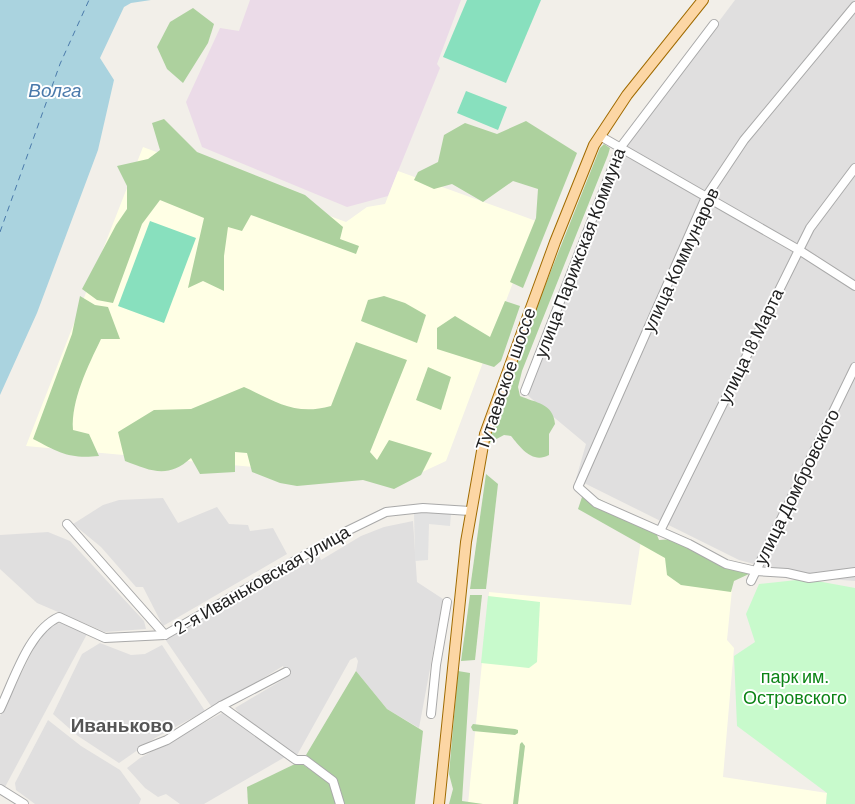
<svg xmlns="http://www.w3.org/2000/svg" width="855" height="804" font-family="Barlow,sans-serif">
<rect width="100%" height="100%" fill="#f2efe9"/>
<!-- residential -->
<g fill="#e0dfdf">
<polygon points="735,0 855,0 855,581 803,577 739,560 576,479 586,444 526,394 626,145"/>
<polygon points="163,498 178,523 217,507 229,524 248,525 250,531 273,528 287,554 163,626 143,587 136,587 101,547 73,524 103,505 119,500"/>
<polygon points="413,521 417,582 443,599 419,728 387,709 356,671 358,661 356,657 350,660 296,757 246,722 235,708 289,676 283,666 213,709 165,639 319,555 321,560 361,536 384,527"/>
<polygon points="48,532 70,541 144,621 146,629 105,632 37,603 0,569 0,535"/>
<polygon points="64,622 87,634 5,787 0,785 0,716 41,634 53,625"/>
<polygon points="100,643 131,655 145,654 162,645 205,711 155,738 119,763 78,736 53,714 82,654"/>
<polygon points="224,712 285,757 204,804 180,804 166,794 158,797 145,788 127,768 140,758"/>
<polygon points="48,720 81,746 120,770 141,799 139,804 35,804 16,790 15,783"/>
</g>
<!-- industrial -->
<polygon fill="#ebdbe8" points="250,0 461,0 437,64 440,68 388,196 347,207 202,147 186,102 220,28 239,31"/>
<!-- education -->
<g fill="#ffffe5">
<polygon points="143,147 346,222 367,207 385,204 398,171 536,221 446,461 403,481 26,446"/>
<polygon points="641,540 733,579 727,640 734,648 723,777 827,793 826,804 468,804 489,592 631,605"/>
</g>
<!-- forest -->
<g fill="#add19e">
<polygon points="193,8 214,24 208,43 183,83 167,69 157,47 170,22"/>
<polygon points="164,119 197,152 305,195 343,227 340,239 359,246 356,254 251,215 242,231 228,227 224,256 224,291 203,281 188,288 204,218 160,200 142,224 113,303 97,300 82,289 116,225 127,209 127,186 117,166 148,159 160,150 152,123"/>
<polygon points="526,121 577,153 523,288 510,282 536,218 538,189 513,181 483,202 452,184 434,189 414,180 418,172 438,162 444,135 465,123 497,134"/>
<path d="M604,144L610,148L608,155L522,371L518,387L520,396C536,403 553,403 555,424L549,434V455C532,464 521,448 511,436L504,435L489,443V434L507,381L600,148Z"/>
<path d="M80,296L95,305L108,307L120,339H101C88,366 71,400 73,430L89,434L99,456C69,459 60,453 33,439L72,334Z"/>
<polygon points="384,296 405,303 426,315 417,343 361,321 368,300"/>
<polygon points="505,301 520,306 501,361 494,367 437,349 437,328 455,316 490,337"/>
<path d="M356,342L407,360L370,452L377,460L389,440L432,453L421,475L394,489L363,480L297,486L280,483L252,472L247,453L235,452V472L200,474L191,458C168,479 151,471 125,461L118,432L154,410L191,409L244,387C277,402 295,416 331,406Z"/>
<polygon points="428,367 451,377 441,410 416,400"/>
<polygon points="486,474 498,484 486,589 470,589"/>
<polygon points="584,491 654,528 659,540 674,539 726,564 738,562 746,567 749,574 734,581 731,592 681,585 667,575 665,558 578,509"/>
<polygon points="470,595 482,595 475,660 461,661"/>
<polygon points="356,671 387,709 423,731 415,804 343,804 336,779 306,755"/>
<polygon points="458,671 470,673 462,801 483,804 449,804 453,789 449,774"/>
<polygon points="473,724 515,729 518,730 518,733 515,735 473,731 471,727"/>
<polygon points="522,742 525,746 518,804 513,804 520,744"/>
<polygon points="299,762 330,783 337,804 248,804 247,787"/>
</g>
<!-- park -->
<g fill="#c8facc">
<polygon points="806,579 855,588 855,804 826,804 827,793 737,726 734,656 755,642 746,614 759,584"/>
<polygon points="488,596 540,602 537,662 529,668 481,663"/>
</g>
<!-- pitch -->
<g fill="#88e0be">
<polygon points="467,0 541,0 506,83 443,57"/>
<polygon points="466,91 507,107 498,130 457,113"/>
<polygon points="150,221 196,238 164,323 118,306"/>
</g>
<!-- parking -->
<polygon fill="#e2e2e2" points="414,512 451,514 450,526 429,524 428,560 415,561"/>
<!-- water -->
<polygon fill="#aad3df" points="0,0 151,0 131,3 124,7 100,58 114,80 98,150 37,313 0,395"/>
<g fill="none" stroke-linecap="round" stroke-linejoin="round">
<!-- ferry -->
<polyline stroke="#4a7aab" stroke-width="1" stroke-dasharray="6 5" stroke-linecap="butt" points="0,232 60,64 89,0"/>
<defs>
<g id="minor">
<polyline points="855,6 744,140 706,197 578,487 596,503 689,544 726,564 756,571 787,573 809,578 855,572"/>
<polyline points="600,136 799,250 855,286"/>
<polyline points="525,391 620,148 714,24"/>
<polyline points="67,524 165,635"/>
<polyline points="660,531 799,250 810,228 855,168"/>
<polyline points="751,581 855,367"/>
<polyline points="221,706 296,760 305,760 333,781 340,804"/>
<path d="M0,709C14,680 29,630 59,617L105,638L165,635L347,531L386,512L423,508L470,511"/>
<polyline points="431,714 436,665 447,602"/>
<polyline points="142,750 167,740 221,706 286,672"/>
<polyline points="0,789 24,804"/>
</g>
<polyline id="major" points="439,804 466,542 485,434 555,242 594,145 627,95 703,0"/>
</defs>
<!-- minor casing -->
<use href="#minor" stroke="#a9a9a9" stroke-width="10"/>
<!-- major casing -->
<use href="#major" stroke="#a06b00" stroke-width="12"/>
<!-- minor -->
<use href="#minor" stroke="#fff" stroke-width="8"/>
<!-- major -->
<use href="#major" stroke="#fcd6a4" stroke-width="10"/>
</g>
<g text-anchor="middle" stroke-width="4" stroke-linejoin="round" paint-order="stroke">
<!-- street labels -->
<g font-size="18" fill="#222" stroke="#fff">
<text transform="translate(580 253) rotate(-69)" y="6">улица Парижская Коммуна</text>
<text transform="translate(681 260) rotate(-65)" y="6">улица Коммунаров</text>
<text transform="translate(751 346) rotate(-64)" y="6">улица 18 Марта</text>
<text transform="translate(506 379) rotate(-71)" y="6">Тутаевское шоссе</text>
<text transform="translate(797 487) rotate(-64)" y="6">улица Домбровского</text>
<text transform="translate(262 580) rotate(-30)" y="6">2-я Иваньковская улица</text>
</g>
<!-- park labels -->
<g font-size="18" fill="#0c8416" stroke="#fff">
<text x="795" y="683">парк им.<tspan x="795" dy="21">Островского</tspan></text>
</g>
<!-- water labels -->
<g font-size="19" font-style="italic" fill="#4a7aab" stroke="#fff">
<text x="55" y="97">Волга</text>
</g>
<!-- neighbourhood labels -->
<g font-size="19" font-weight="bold" fill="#555" stroke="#fff">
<text x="122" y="732">Иваньково</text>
</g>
</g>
</svg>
